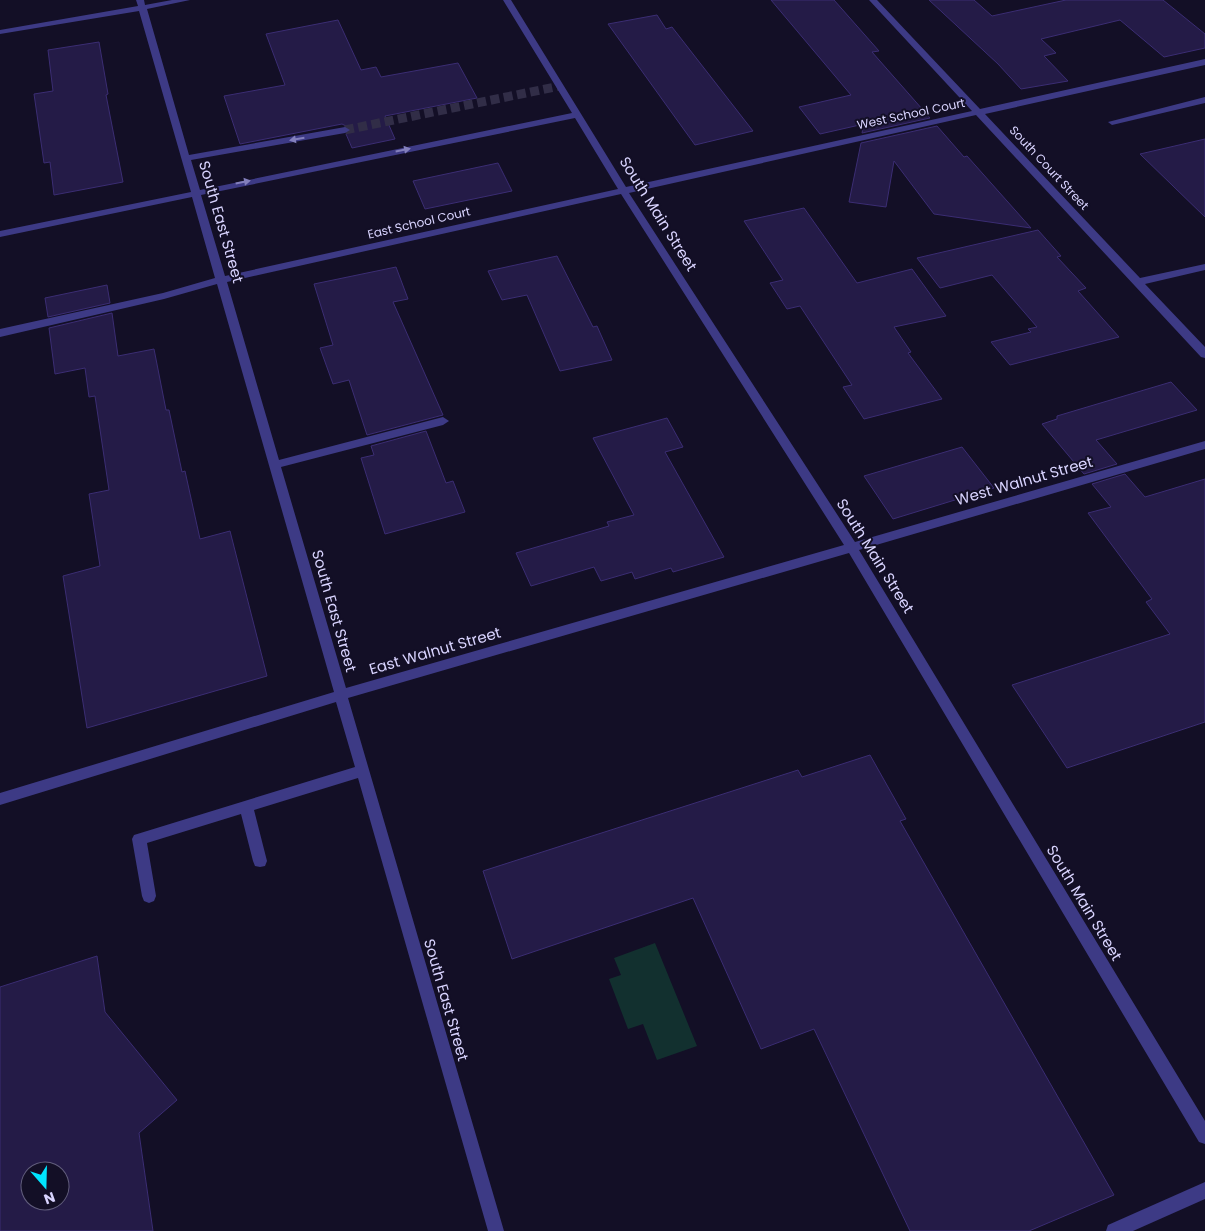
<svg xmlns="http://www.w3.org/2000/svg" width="1205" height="1231" font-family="Poppins,sans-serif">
<rect width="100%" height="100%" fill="#130f26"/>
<!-- green -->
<polygon fill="#12302f" points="655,943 697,1046 657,1060 643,1024 628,1029 609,979 621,975 614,958"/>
<!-- building -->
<g fill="#241b47" stroke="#3b2d73" fill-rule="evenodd">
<polygon points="771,0 834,0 879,51 872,52 930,118 862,133 864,124 820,134 799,107 851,95"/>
<polygon points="929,0 974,0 992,16 1066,0 1163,0 1205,34 1205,48 1164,57 1120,20 1041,39 1056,53 1044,56 1068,81 1021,89 998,64"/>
<polygon points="657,15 666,29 672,27 753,131 695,145 608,24"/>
<polygon points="338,20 361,70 376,67 381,77 458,63 477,98 385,116 395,139 352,148 346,134 352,129 342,124 240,144 224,96 285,85 266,34"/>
<polygon points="99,42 108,94 106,95 123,182 54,195 50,162 44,163 34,94 53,91 48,50"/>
<polygon points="937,126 964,157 967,156 1031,228 934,214 894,161 886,207 849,202 861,143"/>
<polygon points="1205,139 1205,217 1140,154"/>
<polygon points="498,163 512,191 425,209 413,181"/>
<polygon points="804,208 857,283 912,269 946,316 894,327 911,352 908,353 942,399 864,419 843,387 852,385 800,306 787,309 770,283 783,280 744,221"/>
<polygon points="1038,230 1061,256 1057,257 1086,288 1078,291 1119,337 1010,365 991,342 1031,332 1028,329 1037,327 992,275 940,288 917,258"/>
<polygon points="557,256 593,327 597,326 612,360 560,371 527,295 502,300 488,271"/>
<polygon points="396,267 408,299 393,302 443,415 367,435 349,380 333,384 320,348 333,345 314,284"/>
<polygon points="107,285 110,303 48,317 45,298"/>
<polygon points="112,313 118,356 154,349 166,410 169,410 182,472 185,471 200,539 230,531 267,676 87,728 63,576 100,566 89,494 109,490 95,396 89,397 85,368 55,374 49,328"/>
<polygon points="1171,382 1197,410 1096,440 1117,464 1084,474 1042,424 1057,419 1057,416"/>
<polygon points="667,418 683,447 665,452 724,557 673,572 671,568 635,579 632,572 601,581 594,567 531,586 516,553 609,526 607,522 634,515 593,438"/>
<polygon points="426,431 446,483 453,481 465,512 385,534 361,458 374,455 371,446"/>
<polygon points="962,447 994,488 893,519 864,476"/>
<polygon points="1125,474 1145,497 1205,479 1205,722 1067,768 1012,685 1170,634 1146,602 1152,599 1088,513 1111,507 1092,484"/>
<polygon points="870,755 906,819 900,821 1114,1195 1029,1231 910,1231 814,1029 761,1049 693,898 512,959 483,871 798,770 802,777"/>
<path d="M97,956L105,1012L177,1100L139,1133L153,1231H0V987ZM30,1171H60V1201H30Z"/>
</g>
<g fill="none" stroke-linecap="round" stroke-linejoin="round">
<!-- minor-tunnel -->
<polyline stroke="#312d47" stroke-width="9" stroke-dasharray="9 4.5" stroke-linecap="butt" points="345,130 560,86"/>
<!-- minor -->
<g fill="#3d3a85" fill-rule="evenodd">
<path d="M136,0H144L145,5L172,0H190L147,9L189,155L345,127L350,130L345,133L191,160L200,190L572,113L503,0H511L626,187L972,111L869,0H877L980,109L1205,59V65L985,114L1140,278L1205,264V270L1145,284L1205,347V358L1201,357L976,115L629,193L855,542L1205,441V449L859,550L1205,1121V1144L1199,1142L849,553L348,698L504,1231H488L358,778L254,810L267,861L265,866L260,867L255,866L253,861L241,814L147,843L156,896L154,901L149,903L144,901L142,896L132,839L134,835L355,767L336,702L0,805V793L334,692L217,284L164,299L0,337V329L163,293L215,278L192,197L0,237V231L191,192L139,11L0,34V30L138,6ZM575,118L618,189L225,276L201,195ZM621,194L844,545L346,688L281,467L443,425L449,421L443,417L279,460L227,282Z"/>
<polygon points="1205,97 1205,103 1112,125 1108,122"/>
<polygon points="1205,1182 1205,1199 1133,1231 1106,1231 1108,1225"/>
</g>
</g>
<!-- one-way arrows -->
<defs><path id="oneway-solid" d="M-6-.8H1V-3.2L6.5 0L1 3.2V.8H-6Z" transform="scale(1.25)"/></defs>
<g fill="#837fbc">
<use href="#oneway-solid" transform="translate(297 139) rotate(170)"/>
<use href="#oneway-solid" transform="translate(403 150) rotate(-11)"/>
<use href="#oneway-solid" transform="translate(243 182) rotate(-11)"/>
</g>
<g text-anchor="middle" stroke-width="4" stroke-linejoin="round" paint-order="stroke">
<!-- far-street labels -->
<g font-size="12" fill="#d9d4ff" stroke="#130f26">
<text transform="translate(911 114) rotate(-12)" y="4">West School Court</text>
<text transform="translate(1049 168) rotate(47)" y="4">South Court Street</text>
<text transform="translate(419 223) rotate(-13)" y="4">East School Court</text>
</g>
<!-- street labels -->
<g font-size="15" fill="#d9d4ff" stroke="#130f26">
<text transform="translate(658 214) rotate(58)" y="5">South Main Street</text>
<text transform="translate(221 222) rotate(74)" y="5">South East Street</text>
<text transform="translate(1024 481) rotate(-16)" y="5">West Walnut Street</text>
<text transform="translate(875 556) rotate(58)" y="5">South Main Street</text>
<text transform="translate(334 611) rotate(74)" y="5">South East Street</text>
<text transform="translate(435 651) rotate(-16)" y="5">East Walnut Street</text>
<text transform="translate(1084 903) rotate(59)" y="5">South Main Street</text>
<text transform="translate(446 1000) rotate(74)" y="5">South East Street</text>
</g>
</g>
<!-- north arrow -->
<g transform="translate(45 1186) rotate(160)"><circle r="24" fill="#130f26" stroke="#625e7d"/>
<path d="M0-4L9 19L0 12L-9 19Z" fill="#00e5ff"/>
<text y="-8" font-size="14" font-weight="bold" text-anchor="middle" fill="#d9d4ff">N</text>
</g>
</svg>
